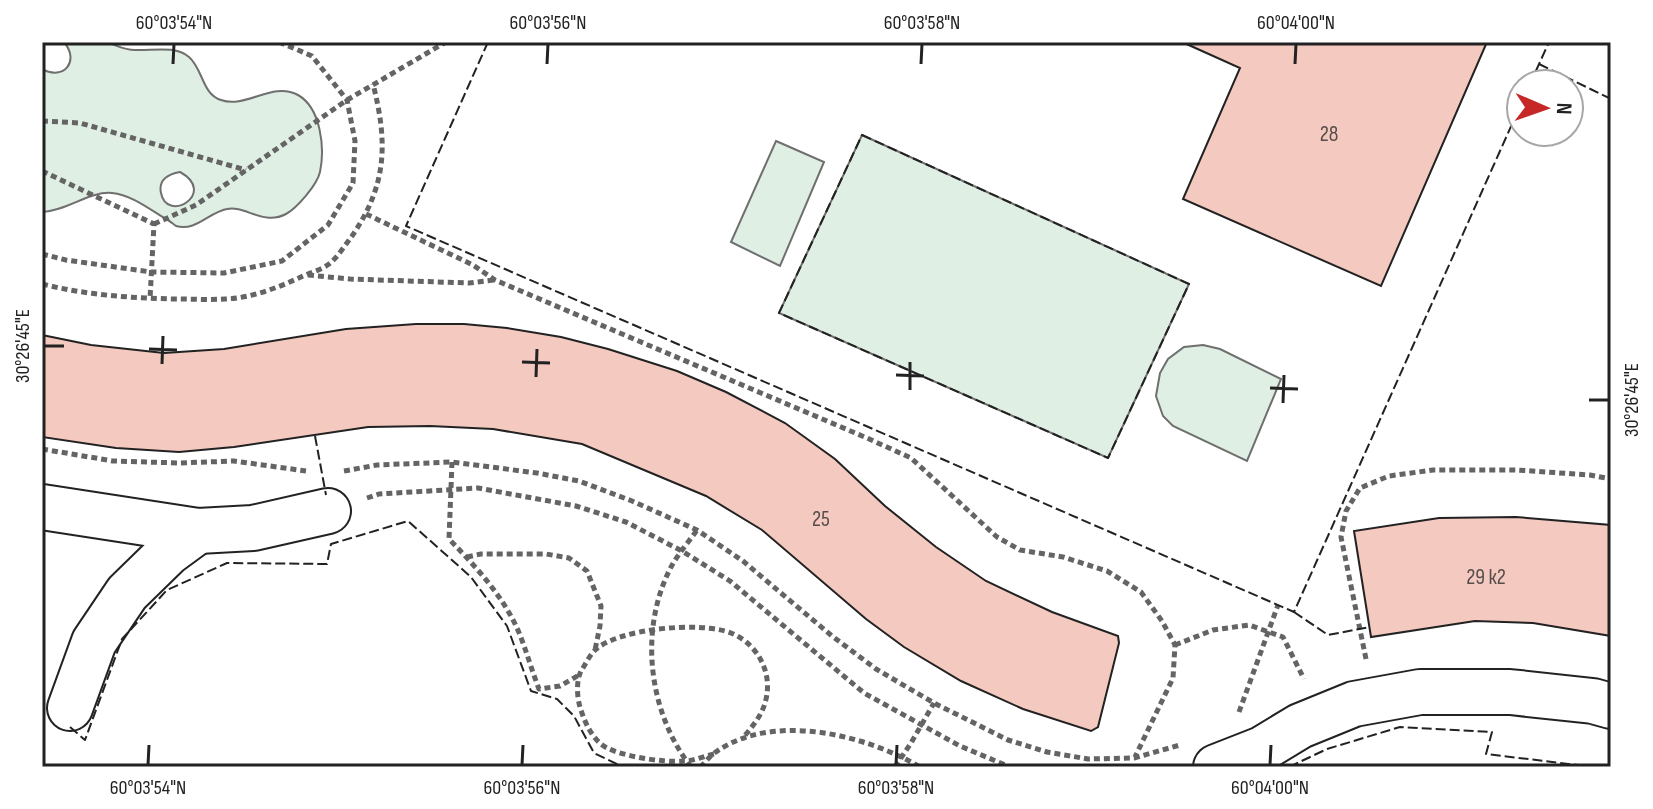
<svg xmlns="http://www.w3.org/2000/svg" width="1653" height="809" font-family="'Sofia Sans Condensed',sans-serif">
<rect width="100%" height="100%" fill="#fff"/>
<!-- green -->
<g fill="#e0efe3" stroke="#6f6f6f" stroke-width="2" fill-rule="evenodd">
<path d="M64,42C77,42 94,39 106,42C117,45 123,50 135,50C152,51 175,45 189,57C203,69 202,94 221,100C246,109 272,81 298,95C321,108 325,148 320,172C317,185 297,208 286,214C263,226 245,205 227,209C209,212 196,232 176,226C173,224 170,221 166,219C149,209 132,195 112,193C89,191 67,211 42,212V69C64,81 80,61 64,42ZM180,172C218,193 167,224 161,193C158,179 169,174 180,172Z"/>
<polygon points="862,135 1189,284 1108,458 779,313"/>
<polygon points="776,141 824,162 780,266 731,242"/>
<polygon points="1203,345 1220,349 1281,379 1247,461 1173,426 1163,416 1156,396 1160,373 1168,359 1184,347"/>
</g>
<!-- building -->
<g fill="#f3c9c0" stroke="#222" stroke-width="2">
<polygon points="1182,42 1487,42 1381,286 1183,199 1240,68"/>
<polygon points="416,324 464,324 507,328 561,337 608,349 677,371 726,392 785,423 835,459 885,506 936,547 986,581 1052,612 1118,636 1119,643 1098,727 1091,731 1023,709 961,681 904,647 866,619 762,530 706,496 582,444 493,429 430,426 368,427 234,447 179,452 116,448 42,437 42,335 91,345 164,353 224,349 346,329"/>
<polygon points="1516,517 1611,525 1611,636 1533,623 1475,621 1371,637 1354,531 1439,518"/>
</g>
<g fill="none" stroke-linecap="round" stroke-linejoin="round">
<defs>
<g id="minor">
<polyline points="42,507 198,531 253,528 328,511"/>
<polyline points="70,708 94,642 127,593 168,553 198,531"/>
<polyline points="1216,767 1262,749 1300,726 1354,704 1420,692 1510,692 1593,701 1611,706"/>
</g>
</defs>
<!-- minor casing -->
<use href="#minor" stroke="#222" stroke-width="48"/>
<!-- path -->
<g stroke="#646464" stroke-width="5" stroke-dasharray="6 4" stroke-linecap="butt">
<polyline points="42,121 80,123 246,170"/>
<polyline points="42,171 154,224 150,299"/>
<polyline points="366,214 473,265 495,280 867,438 911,458 997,537 1020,550 1063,557 1107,571 1141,592 1162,621 1175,645 1173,678 1135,757"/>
<polyline points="154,224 196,205 347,100 446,42"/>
<polyline points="42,254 66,260 151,272 224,273 282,261 328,225 353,183 355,141 347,100 312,56 279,42"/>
<polyline points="308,275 350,279 469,283 494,280"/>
<path d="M42,284C86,295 130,298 176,299C192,299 209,300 225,299C251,298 277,288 301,277C309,273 321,270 329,264C338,257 345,245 352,236C387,185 388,143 373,84"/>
<polyline points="42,449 113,461 180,463 234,461 306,471"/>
<path d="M452,462L449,539C477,568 505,598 520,635C527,653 532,671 539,689L560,686L579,675"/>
<polyline points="344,471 377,465 452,462 537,473 579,481 632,501 697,530 743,561 832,636 876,669 934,703 1008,740 1047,752 1088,759 1134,758 1180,745"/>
<polyline points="367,498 379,494 478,488 576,506 626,522 682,551 730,581 864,693 960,746 1010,767"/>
<polyline points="467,557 481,554 546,554 569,558 587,571 601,606 600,626 595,650"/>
<polyline points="1175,645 1213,630 1249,625 1283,637 1304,679"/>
<polyline points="1366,659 1341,537 1346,511 1360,488 1389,476 1433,470 1517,470 1590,475 1611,479"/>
<polyline points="1239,712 1278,605"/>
<path d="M714,754C704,756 694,761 684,761C665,763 615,756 601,744C590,735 584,720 580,707C577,697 576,681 581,671C585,665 590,655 594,651C617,628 702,621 731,633C758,644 774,674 765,703C761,717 751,728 742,739"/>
<path d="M691,767C649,713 639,633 669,571C676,556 688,543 697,530"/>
<path d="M700,767C705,763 709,757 713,754C770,711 864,734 920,767"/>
<polyline points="895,767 911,743 934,703"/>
</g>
<!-- minor -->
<use href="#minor" stroke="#fff" stroke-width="44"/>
<!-- fence -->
<g stroke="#222" stroke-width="2" stroke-dasharray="10 4" stroke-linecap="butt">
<polyline points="488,42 406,226 1294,612 1521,104"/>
<polyline points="1539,64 1611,99"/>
<polyline points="1530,84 1549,42"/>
<polygon points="862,135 1189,284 1108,458 779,313"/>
<polyline points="315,436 326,495"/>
<polyline points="1294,612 1328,635 1370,627"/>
<polyline points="70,727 85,740 122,639 167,590 227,563 327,564 331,544 408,521 471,577 507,626 531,691 557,699 574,716 594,753 623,767"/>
<polyline points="1289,767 1327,749 1400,727 1492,732 1486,754 1594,767"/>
</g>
</g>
<!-- ticks -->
<path fill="none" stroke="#222" stroke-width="3" d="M173,64L174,44M547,64L548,44M921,64L922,44M1295,64L1296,44M44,346H64M149,349L177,350M522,362L550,363M162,364L163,336M896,375L924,376M536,377L537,349M1270,388L1298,389M910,390V362M1589,400H1609M1283,403L1284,375M148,765L149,745M522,765L523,745M896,765L897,745M1270,765L1271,745"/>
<g text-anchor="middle" stroke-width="6" stroke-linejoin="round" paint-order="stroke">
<!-- number labels -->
<g font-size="22" fill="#564c4a">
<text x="1329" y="141">28</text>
<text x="821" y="526">25</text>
<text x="1486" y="584">29 к2</text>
</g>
</g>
<!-- border -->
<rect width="1653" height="809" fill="none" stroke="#ffffff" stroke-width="88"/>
<!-- north arrow -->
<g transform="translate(1545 108) rotate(92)"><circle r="38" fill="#ffffff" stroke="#a7a7a7" stroke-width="2"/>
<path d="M0-6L14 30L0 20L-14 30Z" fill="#c62828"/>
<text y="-12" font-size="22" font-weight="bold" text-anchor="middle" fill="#222222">N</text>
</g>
<rect x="44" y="44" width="1565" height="721" fill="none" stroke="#222" stroke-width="3"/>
<g font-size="20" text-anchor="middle" fill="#222">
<text x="174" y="29">60°03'54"N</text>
<text x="548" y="29">60°03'56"N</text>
<text x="922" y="29">60°03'58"N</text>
<text x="1296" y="29">60°04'00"N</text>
<text transform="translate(22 346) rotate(-90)" y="7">30°26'45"E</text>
<text transform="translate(1631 400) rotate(-90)" y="7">30°26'45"E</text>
<text x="148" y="794">60°03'54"N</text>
<text x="522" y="794">60°03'56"N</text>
<text x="896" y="794">60°03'58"N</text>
<text x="1270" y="794">60°04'00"N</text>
</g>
</svg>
